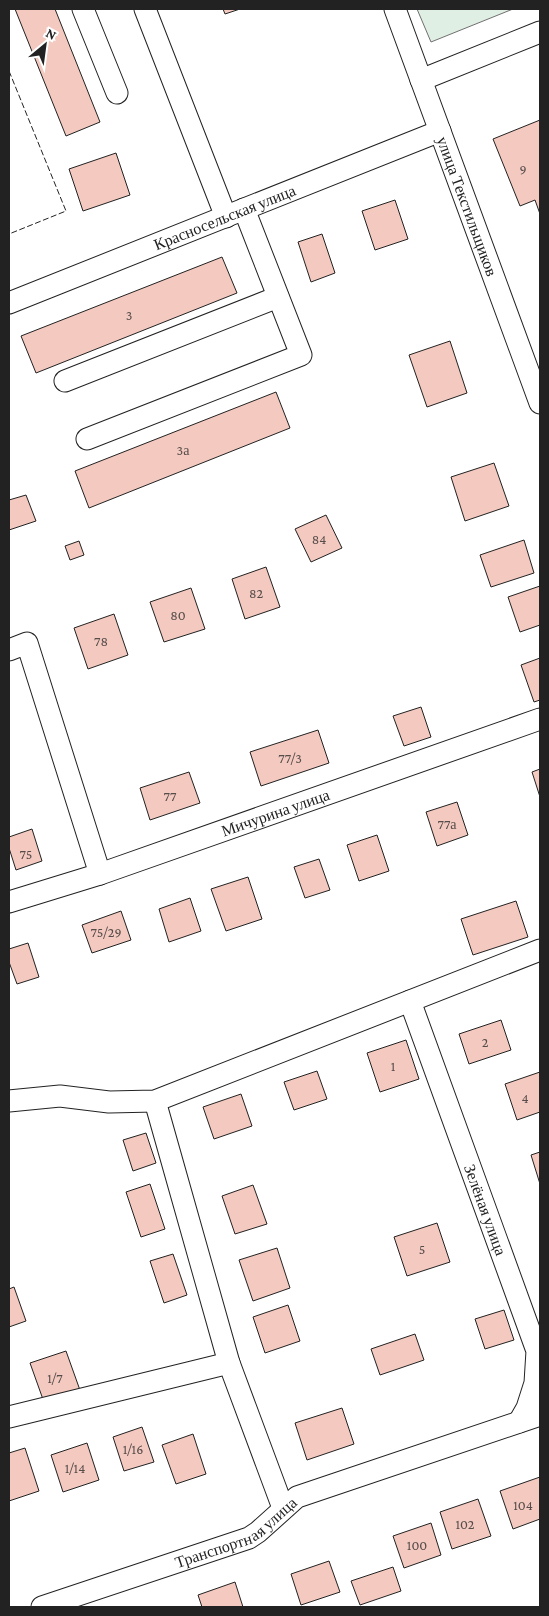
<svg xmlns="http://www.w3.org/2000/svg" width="549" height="1616" font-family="'Crimson Pro',serif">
<rect width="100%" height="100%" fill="#fff"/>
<!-- green -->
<polygon fill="#e0efe3" stroke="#6f6f6f" points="417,9 513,9 431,42"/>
<!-- building -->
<g fill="#f3c9c0" stroke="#222">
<polygon points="15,9 55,9 100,122 66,136"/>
<polygon points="223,9 240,9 225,14"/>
<polygon points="540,120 540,214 535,200 520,206 493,139"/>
<polygon points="116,153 130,195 83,211 69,169"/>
<polygon points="395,200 408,239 375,250 362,211"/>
<polygon points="322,234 335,273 311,282 298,242"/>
<polygon points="222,257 237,293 36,373 21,336"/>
<polygon points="450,341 467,393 427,407 409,355"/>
<polygon points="276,392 290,428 89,508 75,471"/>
<polygon points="494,463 509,506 465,521 451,477"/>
<polygon points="26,495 36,521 9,530 9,500"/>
<polygon points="326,515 342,548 311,562 295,529"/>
<polygon points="524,540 534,573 491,587 480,555"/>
<polygon points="79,541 84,555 70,560 65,546"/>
<polygon points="266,567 280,607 245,619 232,579"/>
<polygon points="540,586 540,625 520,632 508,597"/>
<polygon points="191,588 205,629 164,642 150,602"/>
<polygon points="114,614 128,655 88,669 74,628"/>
<polygon points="540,658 540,700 534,702 521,665"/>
<polygon points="421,707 431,737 404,746 393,716"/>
<polygon points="318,730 329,763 261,786 250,752"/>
<polygon points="540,769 540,797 532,772"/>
<polygon points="189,772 200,803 150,820 140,788"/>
<polygon points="457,802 468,835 437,846 426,812"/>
<polygon points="32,829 42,861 16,870 9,848 9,837"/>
<polygon points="377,835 389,871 359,881 347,845"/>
<polygon points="319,859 330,890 305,898 294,867"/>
<polygon points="248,877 262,919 226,931 211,889"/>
<polygon points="190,898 201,931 169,942 159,909"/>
<polygon points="516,901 528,937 473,955 461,919"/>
<polygon points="121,911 131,940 92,953 82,925"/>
<polygon points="28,943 39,977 17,984 9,962 9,949"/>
<polygon points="501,1020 511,1050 469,1064 459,1034"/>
<polygon points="406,1040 419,1079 380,1092 367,1053"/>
<polygon points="317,1071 327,1099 294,1110 284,1082"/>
<polygon points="540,1072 540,1112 517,1120 505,1084"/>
<polygon points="241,1094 252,1126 214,1139 203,1107"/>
<polygon points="146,1133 156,1163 133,1171 123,1140"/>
<polygon points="540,1152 540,1184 531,1155"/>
<polygon points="150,1184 165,1229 141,1237 126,1192"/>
<polygon points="253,1185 267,1224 235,1234 222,1196"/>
<polygon points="437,1223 450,1262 407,1276 394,1237"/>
<polygon points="277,1248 290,1288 253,1301 239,1260"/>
<polygon points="173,1254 187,1295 164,1303 150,1261"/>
<polygon points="14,1287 26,1321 9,1327 9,1289"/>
<polygon points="288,1305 300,1341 265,1353 253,1317"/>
<polygon points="504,1310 514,1340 485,1349 475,1319"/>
<polygon points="415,1334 424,1360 380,1375 371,1349"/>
<polygon points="66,1351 81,1393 45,1405 30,1363"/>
<polygon points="342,1408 354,1444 307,1460 295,1423"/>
<polygon points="142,1427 154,1462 124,1471 113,1437"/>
<polygon points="193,1434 206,1474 176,1484 162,1445"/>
<polygon points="87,1443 99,1480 63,1492 51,1455"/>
<polygon points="25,1448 39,1491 9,1501 9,1453"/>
<polygon points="540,1477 540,1519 513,1529 500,1491"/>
<polygon points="478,1499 491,1536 452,1549 440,1512"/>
<polygon points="431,1523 441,1555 404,1568 393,1536"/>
<polygon points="329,1561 340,1592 301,1605 291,1574"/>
<polygon points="393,1567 401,1591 360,1605 351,1581"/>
<polygon points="235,1582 243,1607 202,1607 198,1595"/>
</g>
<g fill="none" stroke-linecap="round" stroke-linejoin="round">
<defs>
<g id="minor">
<polyline points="83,9 117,93"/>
<polyline points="145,9 226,217"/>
<path id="s1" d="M395,9L540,403"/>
<polyline points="421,80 540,32"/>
<path id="s2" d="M9,303L440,131"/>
<polyline points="65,381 278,297"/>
<polyline points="87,439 301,355 244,209"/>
<polyline points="9,650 27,643 100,874"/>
<path id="s3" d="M9,902L100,874L540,719"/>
<path id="s4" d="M410,1001L537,1351L535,1383L527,1408L519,1422"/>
<polyline points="9,1101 60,1096 109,1102 155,1101 540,950"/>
<polyline points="155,1101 229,1363 283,1508"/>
<polyline points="9,1417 229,1363"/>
<path id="s5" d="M42,1607L249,1538L258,1532L297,1497L540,1415"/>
</g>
</defs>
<!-- minor casing -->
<use href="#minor" stroke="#222" stroke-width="23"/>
<!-- minor -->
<use href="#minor" stroke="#fff" stroke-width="21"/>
<!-- fence -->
<polyline stroke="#222" stroke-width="1" stroke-dasharray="6 2.5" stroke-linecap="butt" points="9,71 66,211 9,234"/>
</g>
<g text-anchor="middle" stroke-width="4" stroke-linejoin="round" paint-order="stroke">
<!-- number labels -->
<g font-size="14" fill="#564c4a">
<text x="523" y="174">9</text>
<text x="129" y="320">3</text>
<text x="183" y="455">3а</text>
<text x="319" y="544">84</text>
<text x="256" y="598">82</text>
<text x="178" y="620">80</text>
<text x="101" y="646">78</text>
<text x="290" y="763">77/3</text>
<text x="170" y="801">77</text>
<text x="447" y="829">77а</text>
<text x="26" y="859">75</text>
<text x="106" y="937">75/29</text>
<text x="485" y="1047">2</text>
<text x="393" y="1071">1</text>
<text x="525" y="1103">4</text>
<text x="422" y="1254">5</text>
<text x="55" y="1383">1/7</text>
<text x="133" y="1454">1/16</text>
<text x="75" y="1473">1/14</text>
<text x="523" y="1510">104</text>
<text x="465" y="1529">102</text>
<text x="417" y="1550">100</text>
</g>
<!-- street labels -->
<g font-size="16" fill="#222" stroke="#fff">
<text dy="6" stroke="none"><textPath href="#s1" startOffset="210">улица Текстильщиков</textPath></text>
<text dy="6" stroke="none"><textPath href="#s2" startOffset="232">Красносельская улица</textPath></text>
<text dy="6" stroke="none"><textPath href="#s3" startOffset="281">Мичурина улица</textPath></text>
<text dy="6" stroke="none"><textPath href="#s4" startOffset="222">Зелёная улица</textPath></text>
<text dy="6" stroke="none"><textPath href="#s5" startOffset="209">Транспортная улица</textPath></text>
</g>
</g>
<!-- border -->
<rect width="549" height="1616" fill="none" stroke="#222222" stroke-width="20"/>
<!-- north arrow -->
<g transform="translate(45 45) rotate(29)" stroke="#ffffff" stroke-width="4" paint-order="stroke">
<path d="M0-4L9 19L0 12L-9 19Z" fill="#222222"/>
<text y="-8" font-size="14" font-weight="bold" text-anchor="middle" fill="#222222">N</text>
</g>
</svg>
